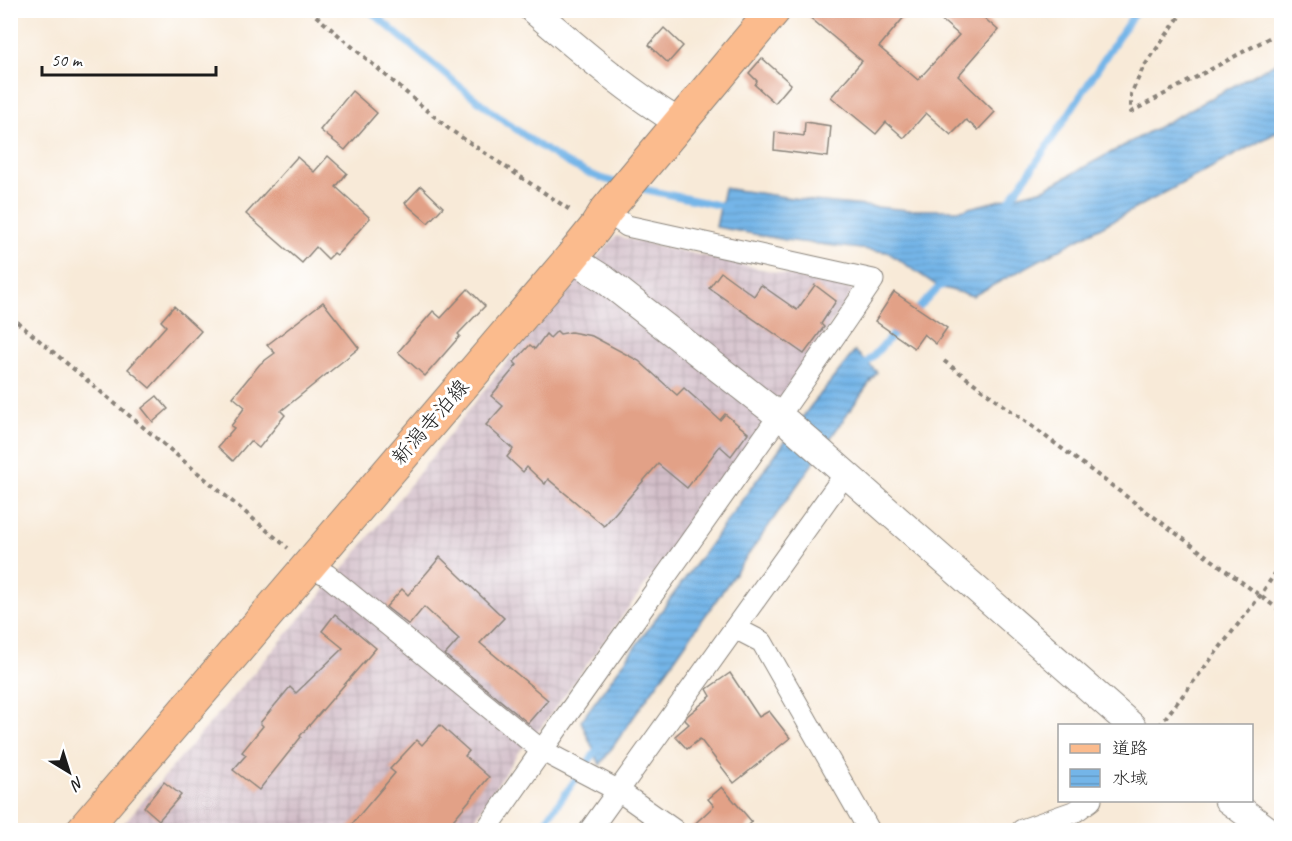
<svg xmlns="http://www.w3.org/2000/svg" width="1292" height="841" font-family="Caveat,'Klee One',sans-serif">
<defs>
<pattern id="industrial-grid" width="8" height="8" patternUnits="userSpaceOnUse" patternTransform="scale(1.5)"><rect width="8" height="8" fill="#d2bdc8"/><path d="M0 4h8M4 0v8" fill="none" stroke="#b4a2ab"/></pattern>
<pattern id="water-rules" width="6" height="5" patternUnits="userSpaceOnUse" patternTransform="scale(1.5)"><rect width="6" height="5" fill="#74b5e8"/><path d="M0 2.5h6" fill="none" stroke="#649bc6"/></pattern>
</defs>
<rect width="100%" height="100%" fill="#fff"/>
<filter id="ink" filterUnits="userSpaceOnUse"><feTurbulence type="fractalNoise" baseFrequency=".0167" numOctaves="2"/><feDisplacementMap in="SourceGraphic" scale="12" xChannelSelector="R" yChannelSelector="G"/><feConvolveMatrix kernelMatrix="1 2 1 2 8 2 1 2 1" color-interpolation-filters="sRGB"/></filter>
<filter id="wash" filterUnits="userSpaceOnUse"><feTurbulence type="fractalNoise" baseFrequency=".008" numOctaves="4" result="noise"/><feDisplacementMap in="SourceGraphic" scale="24" xChannelSelector="R" yChannelSelector="G"/><feGaussianBlur stdDeviation="1.35" result="paint"/><feColorMatrix in="noise" values="0 0 0 0 0 0 0 0 0 0 0 0 0 0 0 0 0 1.4 0 .05"/><feComposite in="paint" operator="in"/></filter>
<g filter="url(#wash)">
<rect width="100%" height="100%" fill="#f8ead8"/>
<!-- industrial -->
<polygon fill="url(#industrial-grid)" points="616,236 854,290 758,431 539,730 517,754 468,830 118,830 349,562 520,345"/>
<!-- water -->
<g fill="url(#water-rules)" stroke="#486882" stroke-width="1.5">
<polygon points="1281,60 1281,130 973,296 939,287 887,252 785,240 716,227 724,188 812,201 908,210 961,210 1044,189"/>
<polygon points="855,351 877,372 600,765 581,721 810,407"/>
</g>
<g fill="none" stroke-linecap="round" stroke-linejoin="round">
<!-- stream -->
<g stroke="#74b5e8" stroke-width="7">
<path d="M369,10C414,48 458,87 506,122C540,147 577,174 618,183"/>
<polyline points="638,188 727,207"/>
<path d="M1007,203C1054,142 1092,74 1137,10"/>
<polyline points="913,314 939,287 947,283"/>
<polyline points="862,368 899,328"/>
<polyline points="539,830 599,747"/>
</g>
</g>
<g id="blocks">
<!-- building -->
<g fill="#e2a187">
<polygon points="801,10 910,10 879,47 918,80 959,35 930,10 975,10 998,30 958,76 995,112 978,130 966,120 951,135 926,113 904,138 886,122 876,134 831,97 862,61"/>
<polygon points="664,28 683,46 668,63 649,45"/>
<polygon points="762,58 791,84 775,103 755,85 757,81 749,73"/>
<polygon points="352,91 377,113 345,150 320,130"/>
<polygon points="805,122 831,126 828,157 774,150 775,132 804,136"/>
<polygon points="328,156 347,173 336,187 370,218 337,255 334,253 328,259 316,247 302,263 246,214 297,157 314,172"/>
<polygon points="421,186 443,207 428,223 405,203"/>
<polygon points="721,272 754,296 761,285 797,310 815,285 836,301 821,324 824,327 804,354 709,288"/>
<polygon points="468,289 485,306 458,334 460,336 425,376 398,352 433,311 441,318"/>
<polygon points="894,292 947,328 936,344 924,334 914,348 875,321"/>
<polygon points="323,302 359,348 281,411 285,415 259,448 250,441 233,461 218,447 234,428 231,426 245,407 233,397 260,364 275,353 267,345"/>
<polygon points="174,306 201,331 150,388 128,369 166,326 161,321"/>
<polygon points="557,331 560,334 571,332 592,336 639,361 677,395 684,388 720,420 725,414 748,433 731,456 720,446 687,488 658,464 604,526 548,479 545,484 527,467 523,472 507,457 513,449 486,425 503,406 491,396 517,365 514,362 530,345 535,349 546,334 550,338"/>
<polygon points="157,396 168,409 153,422 142,408"/>
<polygon points="440,557 504,618 480,643 548,700 528,723 445,655 459,639 424,607 409,625 386,607 402,589 408,595"/>
<polygon points="335,614 376,648 300,736 301,737 259,790 233,770 246,755 242,752 263,726 260,723 290,687 296,693 343,648 322,631"/>
<polygon points="730,673 759,717 769,711 790,738 734,783 700,739 687,749 675,736 689,724 685,720 687,716 711,696 707,689"/>
<polygon points="440,725 469,751 465,756 489,777 444,831 346,831 395,773 390,769 417,740 422,745"/>
<polygon points="164,782 181,795 159,820 144,807"/>
<polygon points="722,787 752,822 743,831 687,831 714,806 708,799"/>
</g>
</g>
</g>
<g filter="url(#ink)">
<use href="#blocks" fill-opacity="0" stroke="#8a837a" stroke-width="1.5"/>
<g fill="none" stroke-linecap="round" stroke-linejoin="round">
<defs>
<g id="minor">
<polyline points="308,565 327,575 541,750 619,791 674,830"/>
<polyline points="735,628 762,642 869,830"/>
<path d="M486,830C614,646 747,466 873,280L627,226L606,211"/>
<polyline points="590,830 846,473"/>
<polyline points="1022,830 1076,811 1091,800"/>
</g>
<g id="tertiary">
<path d="M533,10C580,50 627,91 680,123"/>
<polyline points="571,258 604,279 788,423 1132,726"/>
<polyline points="1228,800 1268,830"/>
</g>
<polyline id="primary" points="83,830 571,258 596,227 606,211 774,10"/>
</defs>
<!-- minor casing -->
<use href="#minor" stroke="#8a837a" stroke-width="23"/>
<!-- tertiary casing -->
<use href="#tertiary" stroke="#8a837a" stroke-width="29"/>
<!-- primary casing -->
<use href="#primary" stroke="#8a837a" stroke-width="35"/>
<!-- path -->
<g stroke="#8a837a" stroke-width="4" stroke-dasharray="4.5 4.5" stroke-linecap="butt">
<polyline points="309,10 449,129 573,212"/>
<polyline points="1184,10 1143,68 1131,94 1131,112 1282,31"/>
<polyline points="10,316 288,548"/>
<polyline points="944,361 1282,612"/>
<polyline points="1159,726 1260,596 1282,563"/>
</g>
<!-- minor -->
<use href="#minor" stroke="#fff" stroke-width="21"/>
<!-- tertiary -->
<use href="#tertiary" stroke="#fff" stroke-width="27"/>
<!-- primary -->
<use href="#primary" stroke="#fbbb8d" stroke-width="33"/>
</g>
</g>
<g text-anchor="middle" stroke-width="6" stroke-linejoin="round" paint-order="stroke">
<!-- street labels -->
<g font-size="21" fill="#1c1c1c" stroke="#fff">
<text transform="translate(430 422) rotate(-49)" y="7">新潟寺泊線</text>
</g>
</g>
<!-- margin -->
<rect width="1292" height="841" fill="none" stroke="#fff" stroke-width="36"/>
<!-- legend -->
<rect x="1058" y="724" width="195" height="78" fill="#ffffff" stroke="#a4a4a4" stroke-width="1.5"/>
<rect x="1070" y="744" width="30" height="9" fill="#fbbb8d" stroke="#a4a4a4" stroke-width="1.5"/>
<text x="1112" y="754" font-size="18" fill="#1c1c1c">道路</text>
<rect x="1070" y="769" width="30" height="18" fill="url(#water-rules)" stroke="#a4a4a4" stroke-width="1.5"/>
<text x="1112" y="784" font-size="18" fill="#1c1c1c">水域</text>
<!-- north arrow -->
<g transform="translate(69 772) rotate(142)" stroke="#ffffff" stroke-width="4.5" paint-order="stroke">
<path d="M0-4.5L10 22L0 15L-10 22Z" fill="#1c1c1c"/>
<text y="-9" font-size="16" font-weight="bold" text-anchor="middle" fill="#1c1c1c">N</text>
</g>
<!-- scale -->
<path d="M42 66v9h174v-9" fill="none" stroke="#1c1c1c" stroke-width="3"/>
<text x="51" y="66" font-size="18" fill="#1c1c1c" stroke="#ffffff" stroke-width="4.5" paint-order="stroke">50 m</text>
</svg>
